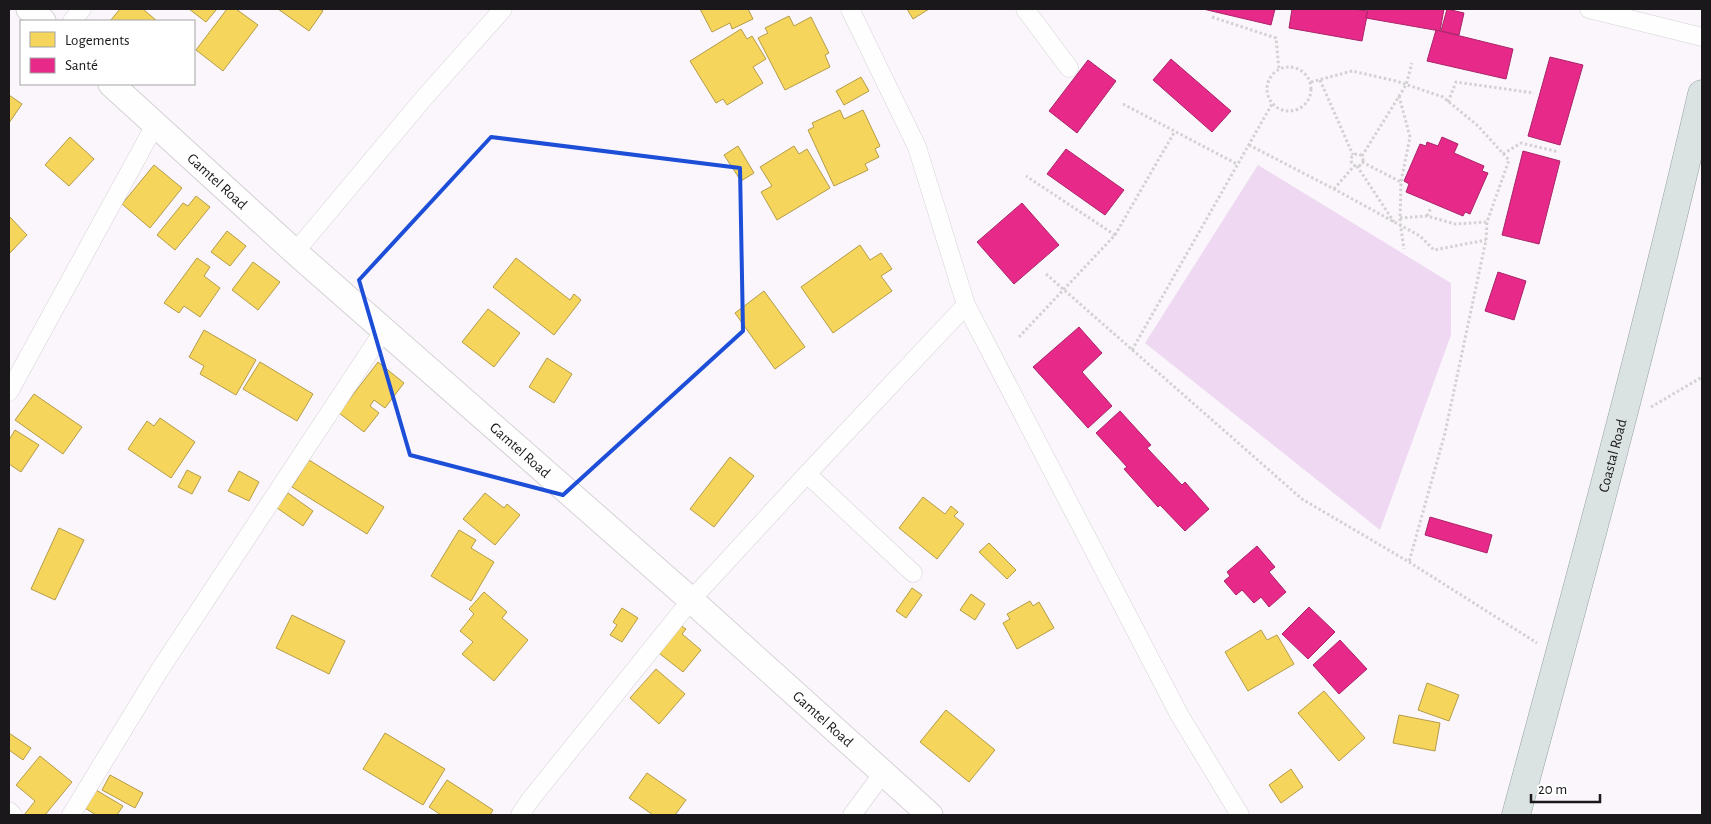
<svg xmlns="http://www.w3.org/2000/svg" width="1711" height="824" font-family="'Alegreya Sans',sans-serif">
<rect width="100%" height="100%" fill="#fbf6fb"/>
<!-- green -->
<polygon fill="#eed8f2" points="1258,165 1451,283 1451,335 1380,530 1145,343"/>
<!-- homes -->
<g fill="#f6d55c" stroke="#b49c48">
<polygon points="120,9 143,9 157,21 110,21"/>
<polygon points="189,9 217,9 206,22"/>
<polygon points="227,9 236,9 258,25 223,71 196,50"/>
<polygon points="278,9 320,9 323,11 309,31"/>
<polygon points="700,9 748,9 753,19 732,29 730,23 712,32"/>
<polygon points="907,9 929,9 913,19"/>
<polygon points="789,16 794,26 811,17 829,53 825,55 830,67 785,90 758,38 768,33 765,28"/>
<polygon points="741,29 747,39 752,36 766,59 753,67 763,83 727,105 723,99 716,103 690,61"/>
<polygon points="861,77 869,91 844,105 836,91"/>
<polygon points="9,95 22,104 9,123"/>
<polygon points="840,110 844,119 863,110 880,146 875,149 879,157 865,164 868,170 834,186 808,130 814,127 812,123"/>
<polygon points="70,137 94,159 69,186 45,165"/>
<polygon points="738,146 754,173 741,181 724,155"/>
<polygon points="794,146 799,154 807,149 830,188 777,220 761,192 772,186 760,167"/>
<polygon points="154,165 182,188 150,228 122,204"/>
<polygon points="196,196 210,207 175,250 157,235 183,203 188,206"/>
<polygon points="9,216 27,235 9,254"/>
<polygon points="227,231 246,246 230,266 211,252"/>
<polygon points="860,245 870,260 881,253 892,269 881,276 892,291 833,333 801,287"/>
<polygon points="197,258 210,267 204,276 220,288 200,317 184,306 179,313 164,303"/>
<polygon points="516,258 570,300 574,294 581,300 554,335 493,287"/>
<polygon points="253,262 280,282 258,310 232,290"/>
<polygon points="764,291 805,347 775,369 735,313"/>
<polygon points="488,309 520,333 494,367 462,342"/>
<polygon points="204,330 256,360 236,395 200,374 204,366 189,357"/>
<polygon points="547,358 572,374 554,403 529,387"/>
<polygon points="260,362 313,394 297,421 243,389"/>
<polygon points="378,362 404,383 385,408 374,400 370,406 379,413 364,432 339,413"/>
<polygon points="34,394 82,427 63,454 15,420"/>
<polygon points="160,418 195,442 171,478 128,449 147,421 154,426"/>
<polygon points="15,430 39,445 21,472 9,464 9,440"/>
<polygon points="730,457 754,476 714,527 690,509"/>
<polygon points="309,460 384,507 367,534 292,487"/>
<polygon points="187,470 201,477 192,494 178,487"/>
<polygon points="239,471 259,482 249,501 228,491"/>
<polygon points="288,493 313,511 303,526 277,508"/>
<polygon points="485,493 504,508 507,504 520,515 495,545 463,519"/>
<polygon points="923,497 945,514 951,506 958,512 954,516 964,524 937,559 899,528"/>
<polygon points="59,528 84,540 55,600 31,589"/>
<polygon points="459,530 476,540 471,548 494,562 471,601 431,576"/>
<polygon points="989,543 1016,570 1007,579 979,552"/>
<polygon points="912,588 922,595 906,618 896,611"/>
<polygon points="484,592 507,612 502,618 528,640 494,681 462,654 473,642 460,631 474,614 469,609"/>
<polygon points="971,594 985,604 975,620 960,610"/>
<polygon points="1030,601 1033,606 1039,602 1054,628 1017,649 1003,623 1010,619 1007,614"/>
<polygon points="622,608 638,618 622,642 610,635 617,625 613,622"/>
<polygon points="292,615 345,641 329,674 276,648"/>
<polygon points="677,623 686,629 682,634 701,650 683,672 655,650"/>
<polygon points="1261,630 1267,640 1277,635 1294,664 1248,691 1225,652"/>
<polygon points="656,669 685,694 659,724 630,698"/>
<polygon points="1427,683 1459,695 1449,721 1418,710"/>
<polygon points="1324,691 1365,738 1339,761 1298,713"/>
<polygon points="946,710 995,750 969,782 920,742"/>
<polygon points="1399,715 1440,723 1435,751 1393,743"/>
<polygon points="9,733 31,748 23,760 9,750"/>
<polygon points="385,733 445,769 423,805 363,769"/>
<polygon points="40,756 72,782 45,815 24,815 35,801 16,785"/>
<polygon points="1291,769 1303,787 1281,803 1269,785"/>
<polygon points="647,773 686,800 675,815 653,815 629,798"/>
<polygon points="110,775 143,793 135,808 102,790"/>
<polygon points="447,780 493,810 490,815 441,815 429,807"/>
<polygon points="96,790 123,806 117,815 96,815 85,808"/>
</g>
<!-- health -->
<g fill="#e7298a" stroke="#aa2469">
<polygon points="1203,9 1275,9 1271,25"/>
<polygon points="1292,9 1353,9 1368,11 1362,41 1289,28"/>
<polygon points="1368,9 1444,9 1440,31 1366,18"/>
<polygon points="1447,9 1464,13 1459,35 1441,31"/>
<polygon points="1436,30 1513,49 1506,79 1427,61"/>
<polygon points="1550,57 1583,65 1560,145 1528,136"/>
<polygon points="1171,59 1231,111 1212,132 1153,80"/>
<polygon points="1088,60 1116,81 1077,133 1049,111"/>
<polygon points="1442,137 1458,144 1454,153 1484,166 1482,171 1488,173 1470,214 1465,212 1463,216 1406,192 1409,184 1404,181 1420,144 1426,146 1427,142 1438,146"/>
<polygon points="1066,149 1124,190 1105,215 1047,174"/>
<polygon points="1523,151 1560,161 1539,244 1502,235"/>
<polygon points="1022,203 1059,245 1014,284 977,242"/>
<polygon points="1498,272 1526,281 1514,320 1485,311"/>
<polygon points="1079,327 1102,353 1082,372 1112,406 1088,428 1033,367"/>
<polygon points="1120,411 1151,445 1147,448 1182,485 1185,482 1209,509 1185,531 1160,505 1158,507 1124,469 1127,467 1096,433"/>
<polygon points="1430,517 1492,535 1487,553 1425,535"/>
<polygon points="1257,546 1275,567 1269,572 1286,592 1269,607 1261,597 1254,603 1242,590 1236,595 1224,581 1230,576 1227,572"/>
<polygon points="1309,607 1335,632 1308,659 1282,634"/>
<polygon points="1340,640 1367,669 1339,694 1313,665"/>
</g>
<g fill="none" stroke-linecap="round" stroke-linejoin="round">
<defs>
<g id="street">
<polyline points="850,9 917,147 966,305 1180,716 1240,815"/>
<polyline points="1025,9 1069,68"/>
<polyline points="1589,9 1702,37"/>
<polyline points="72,21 82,9"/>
<polyline points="295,252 424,98 503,9"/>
<polyline points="9,392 155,125"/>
<polyline points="807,474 913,573"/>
<polyline points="9,811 13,815"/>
<polyline points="71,815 159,671 384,330"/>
<polyline points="520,815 530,800 691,600 807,474 966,305"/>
<polyline points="852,815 883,773"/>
</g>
<g id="secondary">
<polyline points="29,9 43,21"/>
<path id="s1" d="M111,84L295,252L691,600L930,815"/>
</g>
<g id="primary">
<path id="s2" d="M1516,815C1581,576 1646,336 1702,94"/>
</g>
</defs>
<!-- street casing -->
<use href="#street" stroke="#d5d2d6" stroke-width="19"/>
<!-- secondary casing -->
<use href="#secondary" stroke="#d5d2d6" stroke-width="27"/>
<!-- primary casing -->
<use href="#primary" stroke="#91a09f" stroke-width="29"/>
<!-- path -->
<g stroke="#d3d2d3" stroke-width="3" stroke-dasharray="2.5 2.5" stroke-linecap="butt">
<polyline points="1212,17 1276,38 1279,70"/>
<circle cx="1289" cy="89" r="22"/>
<polyline points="1320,80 1353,155"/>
<polyline points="1311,82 1352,71 1396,81 1443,97 1478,126 1509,160 1487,222 1486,240 1445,433 1409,562"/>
<polyline points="1399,96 1410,137 1401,182 1400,222 1404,249"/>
<polyline points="1448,102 1456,82 1534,93"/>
<polyline points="1123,104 1237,164"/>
<polyline points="1249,145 1334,189 1420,236 1434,250 1486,240"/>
<polyline points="1503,154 1521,143 1559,152"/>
<circle cx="1357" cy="160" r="6"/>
<polyline points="1362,156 1406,85 1412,63"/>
<polyline points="1362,162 1401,182"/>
<polyline points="1357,166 1394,222"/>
<polyline points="1334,189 1355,165"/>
<polyline points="1427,216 1431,208"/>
<polyline points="1400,218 1427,216 1455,224 1487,222"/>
<polyline points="1115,235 1175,131"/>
<polyline points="1046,274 1302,499 1409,562 1537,643"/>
<polyline points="1019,337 1115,235 1026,176"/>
<polyline points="1132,350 1272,104"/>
<polyline points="1651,407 1702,377"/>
</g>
<!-- street -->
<use href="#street" stroke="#fefefe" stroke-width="18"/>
<!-- secondary -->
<use href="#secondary" stroke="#fefefe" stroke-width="25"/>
<!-- primary -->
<use href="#primary" stroke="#dae3e2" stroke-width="28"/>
</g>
<!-- marked area -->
<path fill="none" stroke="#1d4ed8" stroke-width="4" stroke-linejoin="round" d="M491,137L740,168L743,331L563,495L410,455L359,280Z"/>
<g text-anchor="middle" stroke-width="5" stroke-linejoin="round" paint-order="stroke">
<!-- street labels -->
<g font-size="15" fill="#1a181b" stroke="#fff">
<text dy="5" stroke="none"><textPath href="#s1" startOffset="144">Gamtel Road</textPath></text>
<text dy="5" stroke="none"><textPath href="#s1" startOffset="549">Gamtel Road</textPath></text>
<text dy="5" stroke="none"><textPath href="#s2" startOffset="372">Coastal Road</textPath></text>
<text dy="5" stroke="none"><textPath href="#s1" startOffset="954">Gamtel Road</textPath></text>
</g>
</g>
<!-- border -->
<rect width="1711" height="824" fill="none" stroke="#1a181b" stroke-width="20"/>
<!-- legend -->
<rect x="20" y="20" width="175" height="65" fill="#ffffff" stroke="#a3a3a4"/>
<rect x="30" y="32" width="25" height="15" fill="#f6d55c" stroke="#a3a3a4"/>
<text x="65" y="45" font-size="15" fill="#1a181b">Logements</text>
<rect x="30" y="58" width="25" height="15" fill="#e7298a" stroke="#a3a3a4"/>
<text x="65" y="70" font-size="15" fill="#1a181b">Santé</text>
<!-- scale -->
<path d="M1531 794v8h69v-8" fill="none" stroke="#1a181b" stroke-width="2.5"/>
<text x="1538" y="794" font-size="15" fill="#1a181b" stroke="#ffffff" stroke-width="4" paint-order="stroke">20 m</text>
</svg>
